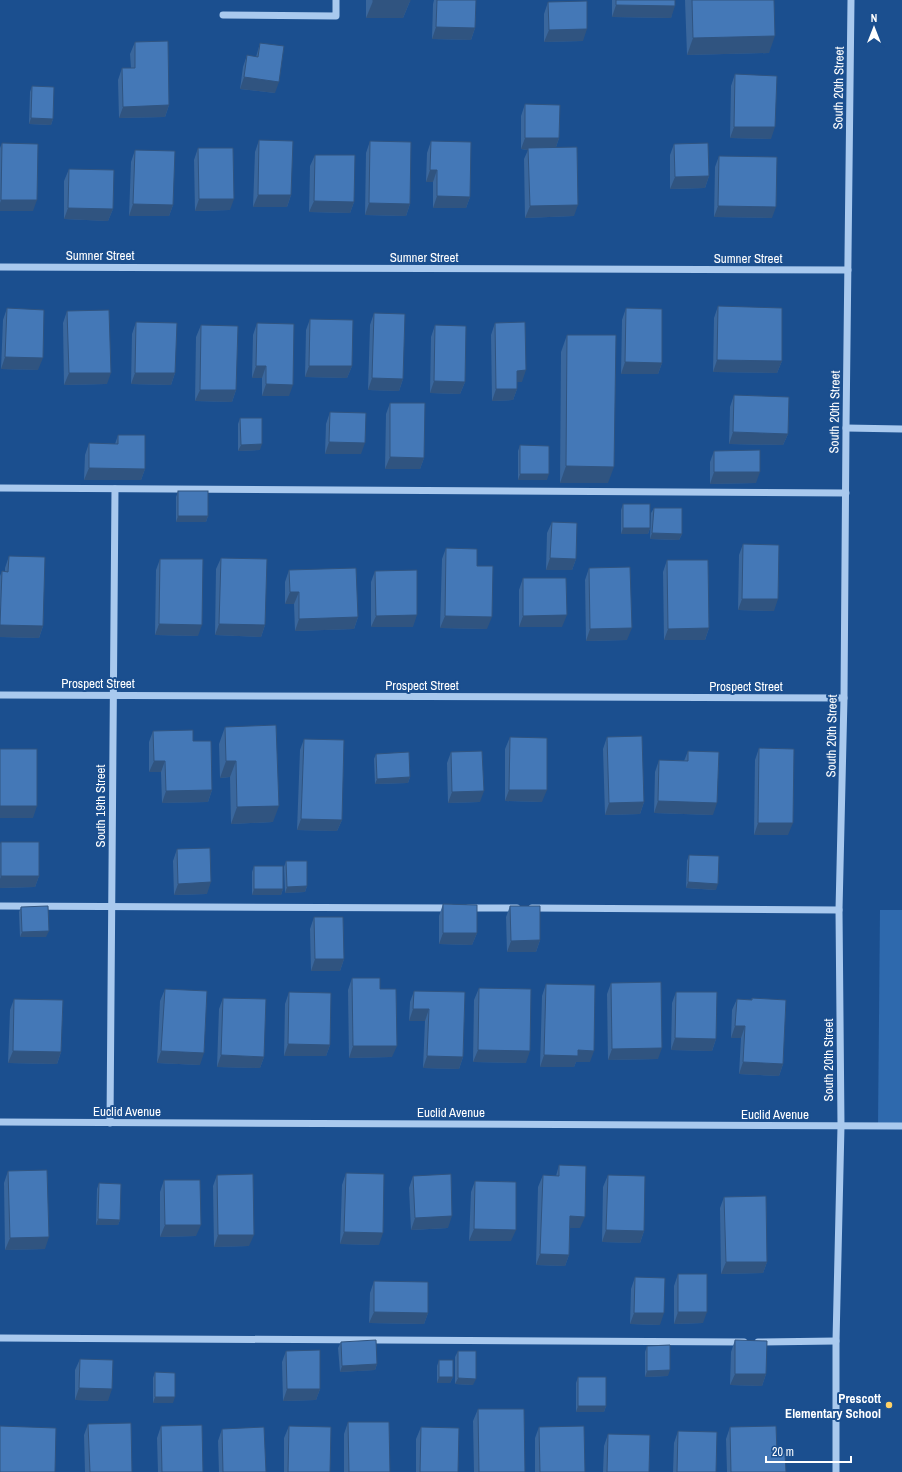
<svg xmlns="http://www.w3.org/2000/svg" width="902" height="1472" font-family="'Archivo Narrow',sans-serif">
<rect width="100%" height="100%" fill="#1b4f8f"/>
<!-- park -->
<polygon fill="#2e69ad" points="880,910 902,910 902,1126 878,1126"/>
<g fill="none" stroke-linecap="round" stroke-linejoin="round">
<!-- minor -->
<g stroke="#a9c9ee" stroke-width="7">
<polyline points="223,15 336,16 336,0"/>
<polyline points="0,267 848,270"/>
<polyline points="846,428 902,429"/>
<polyline points="0,488 846,493"/>
<polyline points="0,695 844,698"/>
<polyline points="0,906 451,908"/>
<polyline points="468,908 517,908"/>
<polyline points="532,908 839,910"/>
<polyline points="0,1122 902,1126"/>
<polyline points="110,1123 115,489"/>
<polyline points="0,1338 744,1342"/>
<polyline points="758,1342 836,1341"/>
<polyline points="836,1472 836,1341 841,1126 839,910 844,698 846,428 851,0"/>
</g>
</g>
<!-- wall -->
<g fill="#3a679d">
<polygon points="366,0 410,0 410,1 403,18 366,18"/>
<polygon points="434,0 476,0 475,28 471,40 432,39 433,4"/>
<polygon points="612,0 675,0 671,18 612,17"/>
<polygon points="685,0 774,0 769,53 687,55"/>
<polygon points="548,2 583,41 544,42 544,14"/>
<polygon points="135,42 169,105 165,117 119,118 118,80 122,68 131,68 130,54"/>
<polygon points="260,43 275,93 240,89 243,67 247,55 256,57"/>
<polygon points="735,74 771,139 730,138 731,86"/>
<polygon points="32,86 53,119 51,125 29,124 30,92"/>
<polygon points="525,104 559,138 556,147 574,216 525,218 524,159 528,150 521,149 521,116"/>
<polygon points="259,140 291,195 287,207 253,207 255,152"/>
<polygon points="370,141 410,204 406,216 365,215 366,153"/>
<polygon points="431,141 470,197 466,208 433,208 433,182 426,182 427,153"/>
<polygon points="2,143 33,211 0,211 0,148"/>
<polygon points="674,144 709,176 705,188 670,189 670,155"/>
<polygon points="198,148 230,210 195,211 194,160"/>
<polygon points="135,150 173,205 169,216 129,216 131,162"/>
<polygon points="315,155 354,202 350,213 309,212 310,166"/>
<polygon points="719,156 772,218 714,217 715,167"/>
<polygon points="69,169 113,209 108,221 64,219 64,181"/>
<polygon points="718,306 782,361 777,373 713,372 714,318"/>
<polygon points="7,308 38,370 1,369 3,320"/>
<polygon points="626,308 662,363 658,374 621,374 622,320"/>
<polygon points="67,311 107,384 64,385 63,323"/>
<polygon points="374,313 403,379 399,391 368,390 370,325"/>
<polygon points="310,319 352,366 347,378 305,377 306,330"/>
<polygon points="136,322 175,373 171,385 131,384 132,334"/>
<polygon points="257,323 289,396 262,396 262,378 252,378 253,335"/>
<polygon points="495,323 522,382 517,382 517,389 513,400 492,401 491,335"/>
<polygon points="201,325 236,390 232,402 195,401 196,337"/>
<polygon points="435,325 465,382 460,394 430,393 431,337"/>
<polygon points="567,335 608,483 560,483 561,352"/>
<polygon points="734,395 788,434 783,445 729,444 730,407"/>
<polygon points="390,403 424,458 420,469 385,469 386,414"/>
<polygon points="330,412 361,454 325,454 326,424"/>
<polygon points="240,418 260,450 238,451 238,424"/>
<polygon points="118,435 145,469 141,480 84,480 85,455 89,443 115,444"/>
<polygon points="520,445 547,480 518,480 518,451"/>
<polygon points="714,451 756,483 710,484 710,462"/>
<polygon points="178,491 208,516 206,522 176,522 176,497"/>
<polygon points="623,504 650,528 648,534 621,534 621,510"/>
<polygon points="654,508 682,534 679,540 650,539 651,513"/>
<polygon points="552,522 576,559 572,570 546,570 547,533"/>
<polygon points="743,544 774,611 738,610 739,555"/>
<polygon points="446,548 477,566 487,629 440,628 442,559"/>
<polygon points="9,556 43,626 39,638 0,637 0,576 2,571 5,572 5,568"/>
<polygon points="221,558 265,625 261,637 215,635 216,569"/>
<polygon points="160,559 198,636 155,635 156,570"/>
<polygon points="667,560 709,628 705,640 664,640 663,572"/>
<polygon points="589,568 627,640 586,641 585,580"/>
<polygon points="289,570 358,617 354,629 295,631 294,604 285,604 285,582"/>
<polygon points="375,571 413,627 371,627 371,582"/>
<polygon points="523,578 562,627 519,627 519,590"/>
<polygon points="225,727 273,822 231,824 230,777 220,778 219,744"/>
<polygon points="153,731 193,741 212,790 208,802 162,803 161,772 149,772 149,742"/>
<polygon points="510,737 542,802 505,801 505,749"/>
<polygon points="607,737 644,802 640,814 605,815 603,749"/>
<polygon points="304,739 342,820 337,831 297,830 300,750"/>
<polygon points="759,748 788,835 754,835 755,760"/>
<polygon points="688,751 713,815 654,813 655,772 659,760 684,761"/>
<polygon points="451,752 480,802 448,803 447,763"/>
<polygon points="376,754 410,777 408,783 375,784 374,759"/>
<polygon points="1,842 39,876 35,887 0,888 0,844"/>
<polygon points="177,849 207,894 174,895 173,861"/>
<polygon points="689,855 716,890 686,888 687,861"/>
<polygon points="286,861 307,886 305,892 285,893 284,867"/>
<polygon points="254,866 283,889 281,895 252,895 252,872"/>
<polygon points="443,904 477,933 472,945 439,944 439,916"/>
<polygon points="510,906 540,940 536,952 507,952 506,917"/>
<polygon points="21,907 46,937 20,937 19,912"/>
<polygon points="314,917 344,959 340,971 311,971 310,929"/>
<polygon points="352,978 380,989 392,1057 349,1058 348,990"/>
<polygon points="611,983 658,1059 608,1060 607,994"/>
<polygon points="546,984 590,1062 576,1062 574,1067 540,1067 542,996"/>
<polygon points="479,988 526,1063 473,1062 474,1000"/>
<polygon points="165,989 200,1065 157,1063 160,1001"/>
<polygon points="414,991 465,992 463,1057 459,1069 423,1068 425,1021 409,1021 410,1002"/>
<polygon points="289,992 330,1045 326,1056 284,1056 285,1004"/>
<polygon points="676,992 716,1039 712,1051 671,1050 672,1003"/>
<polygon points="223,998 264,1057 260,1068 217,1067 219,1009"/>
<polygon points="752,998 783,1064 779,1076 739,1074 741,1038 731,1038 732,1010 737,999 751,1000"/>
<polygon points="14,999 61,1052 57,1064 8,1063 10,1010"/>
<polygon points="559,1165 580,1228 570,1228 569,1255 565,1266 536,1265 538,1187 543,1175 556,1176"/>
<polygon points="8,1171 45,1249 5,1250 4,1183"/>
<polygon points="346,1173 379,1245 340,1244 342,1185"/>
<polygon points="217,1175 249,1246 214,1247 213,1186"/>
<polygon points="608,1175 644,1231 640,1243 602,1242 603,1187"/>
<polygon points="413,1176 448,1228 411,1230 409,1188"/>
<polygon points="164,1180 196,1236 160,1237 160,1192"/>
<polygon points="475,1181 511,1241 469,1241 471,1192"/>
<polygon points="99,1183 120,1220 118,1225 96,1225 97,1189"/>
<polygon points="724,1197 767,1262 763,1273 721,1274 720,1208"/>
<polygon points="678,1274 703,1323 674,1324 674,1286"/>
<polygon points="635,1277 660,1325 630,1324 631,1289"/>
<polygon points="374,1281 428,1313 424,1324 369,1323 370,1293"/>
<polygon points="735,1340 766,1374 762,1386 730,1385 731,1352"/>
<polygon points="341,1342 377,1364 375,1370 340,1372 338,1348"/>
<polygon points="647,1346 668,1376 645,1377 645,1352"/>
<polygon points="286,1351 320,1389 316,1400 283,1401 282,1362"/>
<polygon points="458,1351 473,1385 455,1384 455,1357"/>
<polygon points="80,1359 108,1401 75,1400 75,1370"/>
<polygon points="439,1360 453,1377 450,1383 437,1383 437,1366"/>
<polygon points="155,1372 173,1403 153,1403 153,1378"/>
<polygon points="578,1377 606,1406 604,1412 576,1412 576,1383"/>
<polygon points="478,1409 525,1472 474,1472 473,1421"/>
<polygon points="348,1422 390,1472 344,1472 344,1434"/>
<polygon points="88,1424 132,1472 85,1472 84,1435"/>
<polygon points="161,1426 203,1472 158,1472 157,1438"/>
<polygon points="289,1426 330,1472 284,1472 284,1438"/>
<polygon points="421,1427 458,1472 416,1472 416,1439"/>
<polygon points="539,1427 585,1472 535,1472 535,1438"/>
<polygon points="730,1427 777,1453 786,1472 727,1472 726,1439"/>
<polygon points="222,1429 266,1472 219,1472 218,1441"/>
<polygon points="678,1431 716,1472 673,1472 674,1443"/>
<polygon points="608,1434 649,1472 603,1472 604,1446"/>
</g>
<!-- shaded-wall -->
<g fill="#305480">
<polygon points="373,1 410,1 403,18 366,18"/>
<polygon points="616,5 675,6 671,18 612,17"/>
<polygon points="436,27 475,28 471,40 432,39"/>
<polygon points="587,29 583,41 544,42 549,30"/>
<polygon points="775,36 769,53 687,55 693,38"/>
<polygon points="244,77 279,82 275,93 240,89"/>
<polygon points="169,105 165,117 119,118 123,107"/>
<polygon points="31,118 53,119 51,125 29,124"/>
<polygon points="734,127 775,127 771,139 730,138"/>
<polygon points="525,138 559,138 555,150 528,148 528,150 521,149"/>
<polygon points="430,170 437,170 433,182 426,182"/>
<polygon points="709,176 705,188 670,189 675,177"/>
<polygon points="258,195 291,195 287,207 253,207"/>
<polygon points="437,196 470,197 466,208 433,208"/>
<polygon points="199,199 234,199 230,210 195,211"/>
<polygon points="1,200 37,200 33,211 0,211 0,203"/>
<polygon points="314,201 354,202 350,213 309,212"/>
<polygon points="369,203 410,204 406,216 365,215"/>
<polygon points="133,204 173,205 169,216 129,216"/>
<polygon points="578,205 574,216 525,218 530,206"/>
<polygon points="718,206 776,207 772,218 714,217"/>
<polygon points="68,208 113,209 108,221 64,219"/>
<polygon points="5,357 43,358 38,370 1,369"/>
<polygon points="717,360 782,361 777,373 713,372"/>
<polygon points="625,362 662,363 658,374 621,374"/>
<polygon points="256,366 266,366 262,378 252,378"/>
<polygon points="309,366 352,366 347,378 305,377"/>
<polygon points="526,370 522,382 513,382 517,371"/>
<polygon points="69,373 111,373 107,384 64,385"/>
<polygon points="135,373 175,373 171,385 131,384"/>
<polygon points="372,378 403,379 399,391 368,390"/>
<polygon points="434,381 465,382 460,394 430,393"/>
<polygon points="266,384 293,385 289,396 262,396"/>
<polygon points="496,389 517,389 513,400 492,401"/>
<polygon points="200,390 236,390 232,402 195,401"/>
<polygon points="733,432 788,434 783,445 729,444"/>
<polygon points="329,442 365,443 361,454 325,454"/>
<polygon points="262,444 260,450 238,451 241,445"/>
<polygon points="390,457 424,458 420,469 385,469"/>
<polygon points="566,466 614,467 608,483 560,483"/>
<polygon points="89,468 145,469 141,480 84,480"/>
<polygon points="714,472 760,472 756,483 710,484"/>
<polygon points="520,474 549,474 547,480 518,480"/>
<polygon points="178,516 208,516 206,522 176,522"/>
<polygon points="623,528 650,528 648,534 621,534"/>
<polygon points="652,533 682,534 679,540 650,539"/>
<polygon points="550,558 576,559 572,570 546,570"/>
<polygon points="290,592 299,592 294,604 285,604"/>
<polygon points="742,599 778,599 774,611 738,610"/>
<polygon points="417,615 413,627 371,627 376,616"/>
<polygon points="567,615 562,627 519,627 523,616"/>
<polygon points="445,616 492,617 487,629 440,628"/>
<polygon points="358,617 354,629 295,631 299,619"/>
<polygon points="159,624 202,625 198,636 155,635"/>
<polygon points="219,624 265,625 261,637 215,635"/>
<polygon points="0,625 43,626 39,638 0,637"/>
<polygon points="632,628 627,640 586,641 590,629"/>
<polygon points="709,628 705,640 664,640 668,629"/>
<polygon points="154,761 165,761 161,772 149,772"/>
<polygon points="226,761 236,761 230,777 220,778"/>
<polygon points="410,777 408,783 375,784 377,779"/>
<polygon points="212,790 208,802 162,803 166,791"/>
<polygon points="509,790 547,790 542,802 505,801"/>
<polygon points="484,791 480,802 448,803 452,792"/>
<polygon points="658,801 717,803 713,815 654,813"/>
<polygon points="644,802 640,814 605,815 609,803"/>
<polygon points="0,806 37,806 33,818 0,818"/>
<polygon points="279,806 273,822 231,824 237,807"/>
<polygon points="301,819 342,820 337,831 297,830"/>
<polygon points="758,823 793,823 788,835 754,835"/>
<polygon points="1,876 39,876 35,887 0,888 0,879"/>
<polygon points="211,882 207,894 174,895 178,884"/>
<polygon points="688,882 718,884 716,890 686,888"/>
<polygon points="307,886 305,892 285,893 287,887"/>
<polygon points="254,889 283,889 281,895 252,895"/>
<polygon points="49,931 46,937 20,937 22,932"/>
<polygon points="443,933 477,933 472,945 439,944"/>
<polygon points="540,940 536,952 507,952 511,941"/>
<polygon points="315,959 344,959 340,971 311,971"/>
<polygon points="413,1009 429,1009 425,1021 409,1021"/>
<polygon points="735,1026 745,1026 741,1038 731,1038"/>
<polygon points="675,1038 716,1039 712,1051 671,1050"/>
<polygon points="288,1044 330,1045 326,1056 284,1056"/>
<polygon points="353,1046 397,1046 392,1057 349,1058"/>
<polygon points="662,1048 658,1059 608,1060 612,1049"/>
<polygon points="478,1050 530,1051 526,1063 473,1062"/>
<polygon points="578,1050 594,1051 590,1062 576,1062 574,1067 540,1067 544,1055"/>
<polygon points="13,1051 61,1052 57,1064 8,1063"/>
<polygon points="161,1051 204,1053 200,1065 157,1063"/>
<polygon points="221,1055 264,1057 260,1068 217,1067"/>
<polygon points="427,1056 463,1057 459,1069 423,1068"/>
<polygon points="743,1062 783,1064 779,1076 739,1074"/>
<polygon points="452,1216 448,1228 411,1230 415,1218"/>
<polygon points="570,1216 585,1217 580,1228 566,1228"/>
<polygon points="98,1219 120,1220 118,1225 96,1225"/>
<polygon points="165,1225 201,1225 196,1236 160,1237"/>
<polygon points="474,1229 516,1230 511,1241 469,1241"/>
<polygon points="606,1230 644,1231 640,1243 602,1242"/>
<polygon points="344,1232 383,1233 379,1245 340,1244"/>
<polygon points="218,1235 254,1235 249,1246 214,1247"/>
<polygon points="49,1237 45,1249 5,1250 10,1238"/>
<polygon points="540,1254 569,1255 565,1266 536,1265"/>
<polygon points="726,1262 767,1262 763,1273 721,1274"/>
<polygon points="374,1312 428,1313 424,1324 369,1323"/>
<polygon points="678,1312 707,1312 703,1323 674,1324"/>
<polygon points="634,1313 664,1313 660,1325 630,1324"/>
<polygon points="377,1364 375,1370 340,1372 342,1366"/>
<polygon points="670,1370 668,1376 645,1377 647,1371"/>
<polygon points="735,1374 766,1374 762,1386 730,1385"/>
<polygon points="439,1377 453,1377 450,1383 437,1383"/>
<polygon points="458,1378 476,1379 473,1385 455,1384"/>
<polygon points="79,1388 112,1389 108,1401 75,1400"/>
<polygon points="287,1389 320,1389 316,1400 283,1401"/>
<polygon points="155,1397 175,1397 173,1403 153,1403"/>
<polygon points="578,1406 606,1406 604,1412 576,1412"/>
</g>
<!-- building -->
<g fill="#4478b7" stroke="#305480">
<rect x="373" y="0" width="37" height="1"/>
<polygon points="437,0 476,0 475,28 436,27"/>
<polygon points="616,0 675,0 675,6 616,5"/>
<polygon points="692,0 774,0 775,36 693,38"/>
<polygon points="587,1 587,29 549,30 548,2"/>
<polygon points="168,41 169,105 123,107 122,68 135,68 135,42"/>
<polygon points="260,43 284,46 279,82 244,77 247,55 258,57"/>
<polygon points="735,74 777,76 775,127 734,127"/>
<polygon points="32,86 54,87 53,119 31,118"/>
<polygon points="525,104 560,105 559,138 525,138"/>
<polygon points="259,140 293,141 291,195 258,195"/>
<polygon points="370,141 411,142 410,204 369,203"/>
<polygon points="431,141 471,142 470,197 437,196 437,170 430,170"/>
<polygon points="2,143 38,144 37,200 1,200"/>
<polygon points="708,143 709,176 675,177 674,144"/>
<polygon points="577,147 578,205 530,206 528,148"/>
<polygon points="198,148 233,148 234,199 199,199"/>
<polygon points="135,150 175,151 173,205 133,204"/>
<polygon points="315,155 355,155 354,202 314,201"/>
<polygon points="719,156 777,157 776,207 718,206"/>
<polygon points="69,169 114,170 113,209 68,208"/>
<polygon points="718,306 782,308 782,361 717,360"/>
<polygon points="7,308 44,310 43,358 5,357"/>
<polygon points="626,308 662,309 662,363 625,362"/>
<polygon points="109,310 111,373 69,373 67,311"/>
<polygon points="374,313 405,314 403,379 372,378"/>
<polygon points="310,319 353,320 352,366 309,366"/>
<polygon points="136,322 177,323 175,373 135,373"/>
<polygon points="525,322 526,370 517,371 517,389 496,389 495,323"/>
<polygon points="257,323 294,324 293,385 266,384 266,366 256,366"/>
<polygon points="201,325 238,326 236,390 200,390"/>
<polygon points="435,325 466,326 465,382 434,381"/>
<polygon points="567,335 616,335 614,467 566,466"/>
<polygon points="734,395 789,397 788,434 733,432"/>
<polygon points="390,403 425,403 424,458 390,457"/>
<polygon points="330,412 366,413 365,443 329,442"/>
<polygon points="240,418 262,418 262,444 241,445"/>
<polygon points="118,435 145,435 145,469 89,468 89,443 118,444"/>
<polygon points="520,445 549,446 549,474 520,474"/>
<polygon points="760,450 760,472 714,472 714,451"/>
<rect x="178" y="491" width="30" height="25"/>
<rect x="623" y="504" width="27" height="24"/>
<polygon points="654,508 682,508 682,534 652,533"/>
<polygon points="552,522 577,523 576,559 550,558"/>
<polygon points="743,544 779,545 778,599 742,599"/>
<polygon points="446,548 477,549 477,566 493,566 492,617 445,616"/>
<polygon points="9,556 45,557 43,626 0,625 2,571 8,572"/>
<polygon points="221,558 267,559 265,625 219,624"/>
<polygon points="160,559 203,559 202,625 159,624"/>
<polygon points="667,560 708,560 709,628 668,629"/>
<polygon points="630,567 632,628 590,629 589,568"/>
<polygon points="356,568 358,617 299,619 299,592 290,592 289,570"/>
<polygon points="417,570 417,615 376,616 375,571"/>
<polygon points="523,578 566,578 567,615 523,616"/>
<polygon points="276,725 279,806 237,807 236,761 226,761 225,727"/>
<polygon points="193,730 193,741 211,741 212,790 166,791 165,761 154,761 153,731"/>
<polygon points="642,736 644,802 609,803 607,737"/>
<polygon points="510,737 547,738 547,790 509,790"/>
<polygon points="304,739 344,740 342,820 301,819"/>
<polygon points="759,748 794,749 793,823 758,823"/>
<rect x="0" y="749" width="37" height="57"/>
<polygon points="482,751 484,791 452,792 451,752"/>
<polygon points="688,751 719,752 717,803 658,801 659,760 688,761"/>
<polygon points="409,752 410,777 377,779 376,754"/>
<rect x="1" y="842" width="38" height="34"/>
<polygon points="210,848 211,882 178,884 177,849"/>
<polygon points="689,855 719,856 718,884 688,882"/>
<polygon points="286,861 307,861 307,886 287,887"/>
<rect x="254" y="866" width="29" height="23"/>
<polygon points="443,904 477,905 477,933 443,933"/>
<polygon points="48,906 49,931 22,932 21,907"/>
<polygon points="510,906 540,906 540,940 511,941"/>
<polygon points="314,917 343,917 344,959 315,959"/>
<polygon points="352,978 380,978 380,989 396,989 397,1046 353,1046"/>
<polygon points="661,982 662,1048 612,1049 611,983"/>
<polygon points="546,984 595,985 594,1051 578,1050 578,1056 544,1055"/>
<polygon points="479,988 531,989 530,1051 478,1050"/>
<polygon points="165,989 207,991 204,1053 161,1051"/>
<polygon points="414,991 465,992 463,1057 427,1056 429,1009 413,1009"/>
<polygon points="289,992 331,993 330,1045 288,1044"/>
<polygon points="676,992 717,992 716,1039 675,1038"/>
<polygon points="223,998 266,999 264,1057 221,1055"/>
<polygon points="752,998 786,1000 783,1064 743,1062 745,1026 735,1026 737,999 752,1000"/>
<polygon points="14,999 63,1000 61,1052 13,1051"/>
<polygon points="559,1165 586,1166 585,1217 570,1216 569,1255 540,1254 543,1175 559,1176"/>
<polygon points="47,1170 49,1237 10,1238 8,1171"/>
<polygon points="346,1173 384,1174 383,1233 344,1232"/>
<polygon points="253,1174 254,1235 218,1235 217,1175"/>
<polygon points="451,1174 452,1216 415,1218 413,1176"/>
<polygon points="608,1175 645,1176 644,1231 606,1230"/>
<polygon points="164,1180 200,1180 201,1225 165,1225"/>
<polygon points="475,1181 516,1182 516,1230 474,1229"/>
<polygon points="99,1183 121,1184 120,1220 98,1219"/>
<polygon points="766,1196 767,1262 726,1262 724,1197"/>
<rect x="678" y="1274" width="29" height="38"/>
<polygon points="635,1277 665,1278 664,1313 634,1313"/>
<polygon points="374,1281 428,1282 428,1313 374,1312"/>
<polygon points="376,1340 377,1364 342,1366 341,1342"/>
<polygon points="735,1340 767,1341 766,1374 735,1374"/>
<polygon points="670,1345 670,1370 647,1371 647,1346"/>
<polygon points="320,1350 320,1389 287,1389 286,1351"/>
<polygon points="458,1351 476,1351 476,1379 458,1378"/>
<polygon points="80,1359 113,1360 112,1389 79,1388"/>
<rect x="439" y="1360" width="14" height="17"/>
<polygon points="155,1372 175,1373 175,1397 155,1397"/>
<rect x="578" y="1377" width="28" height="29"/>
<polygon points="478,1409 524,1409 525,1472 479,1472"/>
<polygon points="348,1422 389,1422 390,1472 349,1472"/>
<polygon points="131,1423 132,1472 90,1472 88,1424"/>
<polygon points="202,1425 203,1472 162,1472 161,1426"/>
<polygon points="0,1426 56,1428 55,1472 0,1472"/>
<polygon points="289,1426 331,1427 330,1472 288,1472"/>
<polygon points="584,1426 585,1472 540,1472 539,1427"/>
<polygon points="776,1426 777,1453 785,1453 786,1472 731,1472 730,1427"/>
<polygon points="264,1427 266,1472 223,1472 222,1429"/>
<polygon points="421,1427 459,1428 458,1472 420,1472"/>
<polygon points="678,1431 717,1432 716,1472 677,1472"/>
<polygon points="608,1434 650,1435 649,1472 607,1472"/>
</g>
<!-- markers -->
<circle fill="#ffd166" stroke="#1b4f8f" stroke-width="1.5" cx="889" cy="1405" r="4"/>
<g text-anchor="middle" stroke-width="4" stroke-linejoin="round" paint-order="stroke">
<!-- street labels -->
<g font-size="13" fill="#fff" stroke="#1b4f8f">
<text transform="translate(838 88) rotate(-89)" y="5">South 20th Street</text>
<text x="100" y="260">Sumner Street</text>
<text x="424" y="262">Sumner Street</text>
<text x="748" y="263">Sumner Street</text>
<text transform="translate(834 412) rotate(-89)" y="5">South 20th Street</text>
<text x="98" y="688">Prospect Street</text>
<text x="422" y="690">Prospect Street</text>
<text x="746" y="691">Prospect Street</text>
<text transform="translate(831 736) rotate(-89)" y="5">South 20th Street</text>
<text transform="translate(100 806) rotate(-90)" y="5">South 19th Street</text>
<text transform="translate(828 1060) rotate(-90)" y="5">South 20th Street</text>
<text x="127" y="1116">Euclid Avenue</text>
<text x="451" y="1117">Euclid Avenue</text>
<text x="775" y="1119">Euclid Avenue</text>
</g>
<!-- poi labels -->
<g font-size="13" font-weight="bold" fill="#fff" stroke="#1b4f8f" text-anchor="end">
<text x="881" y="1403">Prescott<tspan x="881" dy="15">Elementary School</tspan></text>
</g>
</g>
<!-- north arrow -->
<g transform="translate(874 28)" stroke="#1b4f8f" stroke-width="3" paint-order="stroke">
<path d="M0-3L7 15L0 10L-7 15Z" fill="#ffffff"/>
<text y="-6" font-size="11" font-weight="bold" text-anchor="middle" fill="#ffffff">N</text>
</g>
<!-- scale -->
<path d="M766 1456v6h85v-6" fill="none" stroke="#ffffff" stroke-width="2"/>
<text x="772" y="1456" font-size="12" fill="#ffffff" stroke="#1b4f8f" stroke-width="3" paint-order="stroke">20 m</text>
</svg>
